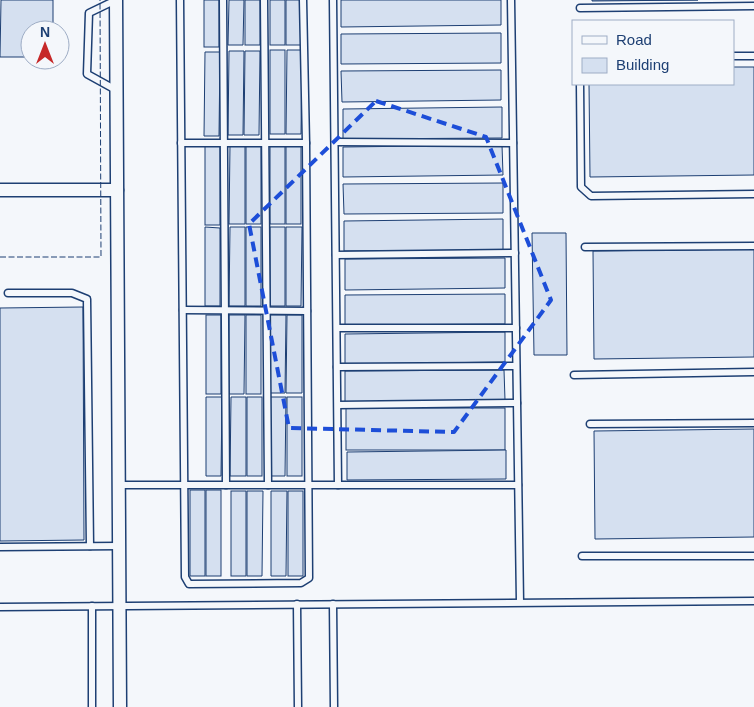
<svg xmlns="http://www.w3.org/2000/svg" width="754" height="707" font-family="Arial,sans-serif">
<rect width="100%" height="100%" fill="#f4f7fb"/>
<!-- building -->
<g fill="#d5e0f0" stroke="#1d3f73">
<polygon points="1,0 53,0 53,30 30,30 30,57 0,57"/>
<rect x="204" y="0" width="15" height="47"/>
<polygon points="229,0 244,0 243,45 228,45"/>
<rect x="245" y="0" width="15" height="45"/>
<rect x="270" y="0" width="15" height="45"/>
<rect x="286" y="0" width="15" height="45"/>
<polygon points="341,0 501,0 501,25 341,27"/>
<polygon points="592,0 698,0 592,1"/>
<polygon points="501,33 501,63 341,64 341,34"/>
<rect x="270" y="50" width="15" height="84"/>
<polygon points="287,50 302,50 301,134 286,134"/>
<polygon points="229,51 244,51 243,135 228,135"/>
<polygon points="245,51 260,51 259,135 244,135"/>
<polygon points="205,52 220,52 219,136 204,136"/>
<polygon points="733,67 754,67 754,175 590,177 589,84 733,84"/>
<polygon points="501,70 501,100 342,102 341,71"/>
<polygon points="502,107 502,138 343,139 343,109"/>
<polygon points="230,145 245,145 245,224 229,224"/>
<rect x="246" y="145" width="15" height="79"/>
<rect x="270" y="145" width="15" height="79"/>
<rect x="286" y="145" width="15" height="79"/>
<polygon points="502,145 503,175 343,177 343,147"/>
<rect x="205" y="146" width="15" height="79"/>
<polygon points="503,183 503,213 344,214 343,184"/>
<polygon points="503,219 503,250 344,251 344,221"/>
<polygon points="205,227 220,228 220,306 205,306"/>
<polygon points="230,227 245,227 245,306 229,306"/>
<rect x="246" y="227" width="15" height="79"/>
<rect x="270" y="227" width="15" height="79"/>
<polygon points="286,227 302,227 301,306 286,306"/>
<polygon points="532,233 566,233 567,355 534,355"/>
<polygon points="754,249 754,357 594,359 593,251"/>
<polygon points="505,258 505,288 345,290 345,259"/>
<polygon points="505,294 505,324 345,325 345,295"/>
<polygon points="83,307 84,540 0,541 0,308"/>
<rect x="206" y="315" width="15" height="79"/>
<polygon points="229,315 245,315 244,394 229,394"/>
<rect x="246" y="315" width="15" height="79"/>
<polygon points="270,315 286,315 285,393 270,393"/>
<polygon points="287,315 302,315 302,393 286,393"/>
<polygon points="505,332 505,362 345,364 345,334"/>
<polygon points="504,370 505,400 345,402 345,371"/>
<polygon points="206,397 222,397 221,476 206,476"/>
<polygon points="231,397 246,397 246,476 230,476"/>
<rect x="247" y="397" width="15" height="79"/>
<polygon points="270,397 286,397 285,476 270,476"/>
<rect x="287" y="397" width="15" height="79"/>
<rect x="346" y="408" width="159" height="42"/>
<polygon points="754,429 754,537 595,539 594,431"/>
<polygon points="506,450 506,479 347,480 347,452"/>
<rect x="190" y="490" width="15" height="86"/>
<rect x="206" y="490" width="15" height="86"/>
<rect x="231" y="491" width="15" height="85"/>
<polygon points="247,491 263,491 262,576 247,576"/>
<polygon points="271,491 287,491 286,576 271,576"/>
<rect x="288" y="491" width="15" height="85"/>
</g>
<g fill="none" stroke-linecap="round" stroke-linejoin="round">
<defs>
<g id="service">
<polyline points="180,0 185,577 189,584 301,583 309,578 306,143 303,0"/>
<polyline points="223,0 226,485"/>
<polyline points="264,0 268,485"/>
<polyline points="333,0 338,485"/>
<polyline points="511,0 520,602"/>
<polyline points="580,8 754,6"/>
<polyline points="733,56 754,56"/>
<polyline points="580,84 581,187 591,196 754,194"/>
<polyline points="116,90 87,74 89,13 116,0"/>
<polyline points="335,142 513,143"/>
<polyline points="181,143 306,143"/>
<polyline points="585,247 754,246"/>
<polyline points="336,255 515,253"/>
<polyline points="8,293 72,293 87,299 90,546"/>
<polyline points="183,310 307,311"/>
<polyline points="337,328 516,328"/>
<polyline points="337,367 516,366"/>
<polyline points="574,375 754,372"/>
<polyline points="338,405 517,403"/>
<polyline points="590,424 754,423"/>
<polyline points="119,485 518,485"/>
<polyline points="0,547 119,546"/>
<polyline points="582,556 754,556"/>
<polyline points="297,604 298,707"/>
<polyline points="333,604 334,707"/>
<polyline points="92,606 92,707"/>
<polyline points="0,607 754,601"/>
</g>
<g id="minor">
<polyline points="116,0 120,707"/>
<polyline points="0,190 117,190"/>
</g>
</defs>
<!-- service casing -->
<use href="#service" stroke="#1d3f73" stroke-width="9"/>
<!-- minor casing -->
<use href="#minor" stroke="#1d3f73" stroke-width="15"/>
<!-- service -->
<use href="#service" stroke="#f4f7fb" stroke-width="6"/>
<!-- minor -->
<use href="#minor" stroke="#f4f7fb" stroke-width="12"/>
<!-- fence -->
<polyline stroke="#1d3f73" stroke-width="1" stroke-dasharray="6 2.5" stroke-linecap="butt" points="0,257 101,257 100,0"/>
</g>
<!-- marked area -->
<path fill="none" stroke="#1d4ed8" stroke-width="4" stroke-dasharray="10 6" stroke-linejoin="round" d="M376,101L486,137L551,300L454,432L289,428L249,224Z"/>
<!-- legend -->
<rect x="572" y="20" width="162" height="65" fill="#f4f7fb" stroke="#9eadc5"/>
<rect x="582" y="36" width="25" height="8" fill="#f4f7fb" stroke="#9eadc5"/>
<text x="616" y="45" font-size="15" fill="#1d3f73">Road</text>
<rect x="582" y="58" width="25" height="15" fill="#d5e0f0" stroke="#9eadc5"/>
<text x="616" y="70" font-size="15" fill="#1d3f73">Building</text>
<!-- north arrow -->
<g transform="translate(45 45)"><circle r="24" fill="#f4f7fb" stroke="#9eadc5"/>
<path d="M0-4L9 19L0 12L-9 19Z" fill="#c62828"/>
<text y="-8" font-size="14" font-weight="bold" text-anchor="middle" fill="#1d3f73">N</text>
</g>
</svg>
